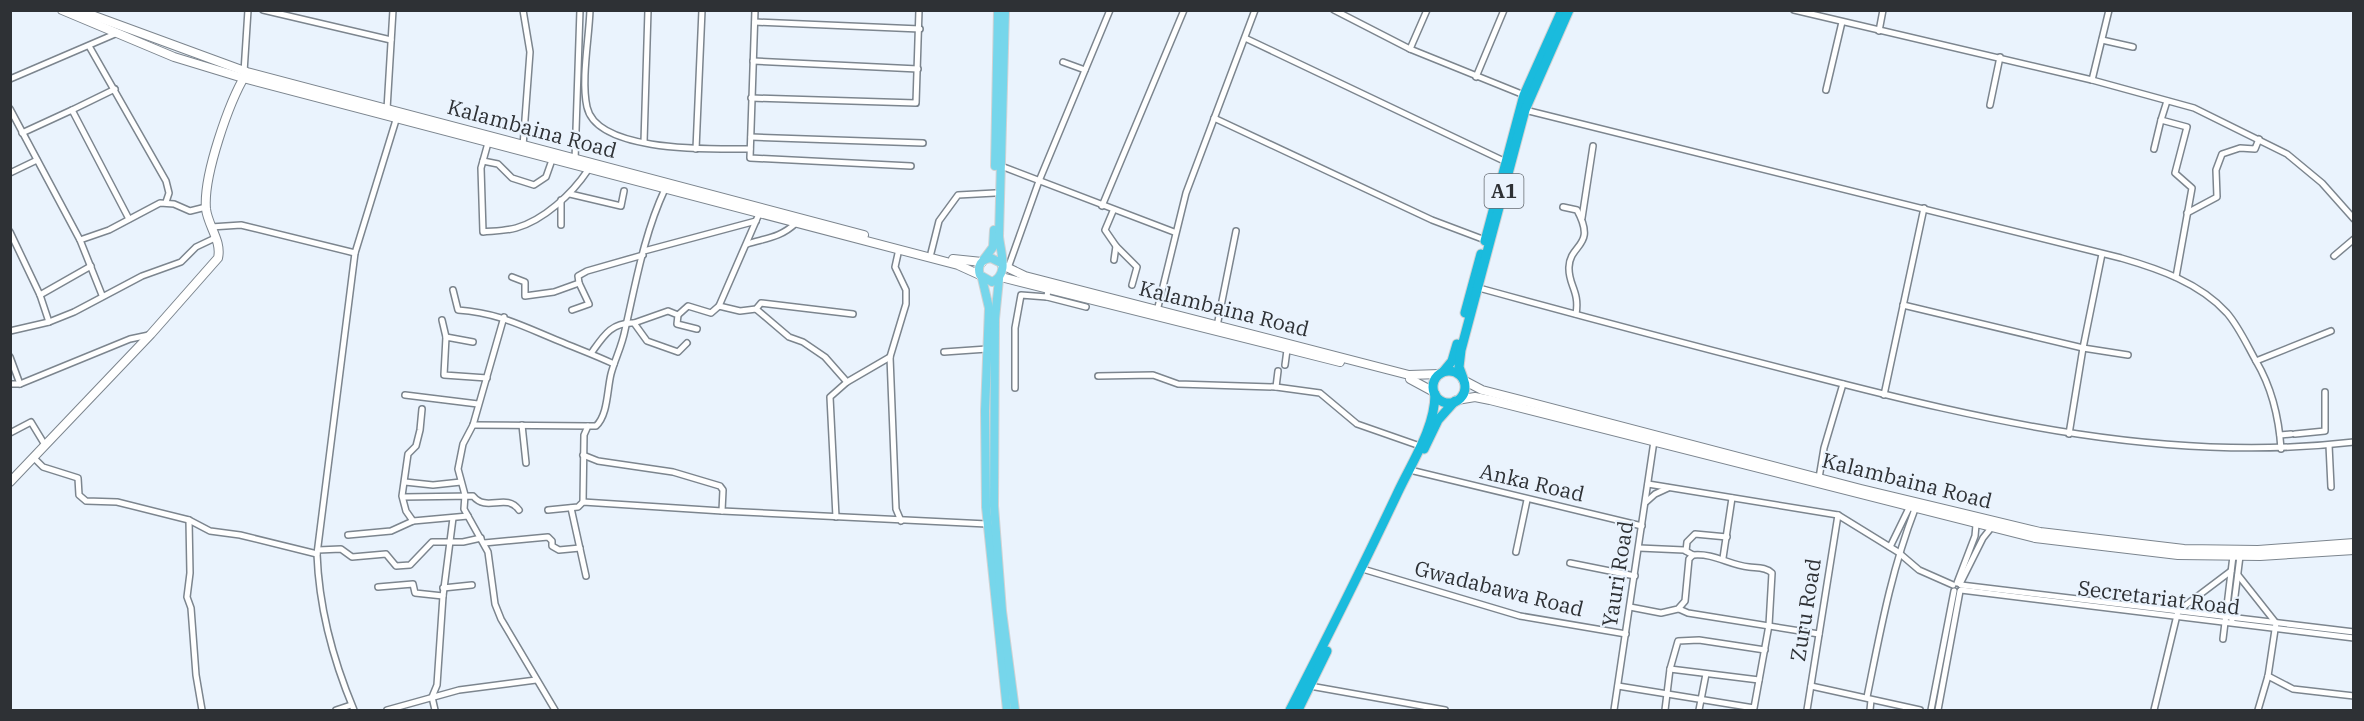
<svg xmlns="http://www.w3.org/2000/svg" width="2364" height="721" font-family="'IBM Plex Serif',serif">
<rect width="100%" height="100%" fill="#eaf3fd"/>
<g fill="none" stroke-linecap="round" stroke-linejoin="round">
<defs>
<g id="street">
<polyline points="263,10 391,40"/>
<path d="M590,10C589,39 581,80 587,107C597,153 713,149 750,149"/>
<polyline points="755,10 750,158 911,166"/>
<polyline points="1334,10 1410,49 1524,95"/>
<polyline points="1794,10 2092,80 2194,108 2287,154 2322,183 2354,219"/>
<polyline points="755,22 920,29"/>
<polyline points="1879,31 1883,10"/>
<polyline points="1245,38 1504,161"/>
<polyline points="2102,40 2133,47"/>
<polyline points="89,46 166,181 169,193 166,202"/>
<polyline points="1410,49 1427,10"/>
<polyline points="753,61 918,69"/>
<polyline points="1063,62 1085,70"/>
<polyline points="244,72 248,10"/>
<polyline points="1476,77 1504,10"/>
<polyline points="10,79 115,34"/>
<polyline points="2092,80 2109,10"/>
<polyline points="1826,90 1842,22"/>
<polyline points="751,98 916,103 919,10"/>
<polyline points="2167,101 2161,120 2187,127 2175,173 2192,188 2176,277"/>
<polyline points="1990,105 2000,57"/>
<polyline points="10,109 80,240 102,295"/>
<polyline points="387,109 393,10"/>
<polyline points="72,110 115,89"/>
<path d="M1525,110L2121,258C2159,269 2200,283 2227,313C2239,327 2247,345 2256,361C2272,388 2279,418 2281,449"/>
<polyline points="1214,118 1432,220 1485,240"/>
<polyline points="22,133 72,110 129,219"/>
<polyline points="751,137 923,143"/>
<polyline points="644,142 648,10"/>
<path d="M488,143L481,168L483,232C493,231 505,231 516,228C544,220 572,194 588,170"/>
<polyline points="523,146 530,52 523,10"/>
<polyline points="696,149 702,10"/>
<polyline points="2154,149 2161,120"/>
<polyline points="575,160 580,10"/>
<polyline points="483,161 498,164 512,178 534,185 546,177 552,160"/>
<polyline points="1001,166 1174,232"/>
<polyline points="10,173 37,160"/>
<polyline points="570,194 621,206 624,191"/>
<polyline points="1102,206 1184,10"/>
<path d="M1563,207L1577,210C1597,247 1570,243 1569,267C1568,285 1580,291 1576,314"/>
<polyline points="1113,211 1105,230 1116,246 1114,260"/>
<polyline points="2187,213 2217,197 2216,170 2222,154 2240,148 2255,149 2259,139"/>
<polyline points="1582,218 1593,146"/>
<polyline points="561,225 561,200"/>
<polyline points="211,227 241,225 355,253"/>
<polyline points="10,232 40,295 49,322"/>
<polyline points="80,240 109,230 160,203 174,204 190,211 206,207"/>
<path d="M747,244C766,238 780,238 796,223"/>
<polyline points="1116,246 1137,267 1132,285"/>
<polyline points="899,249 895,267 906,290 906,304 890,357 896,509 901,521"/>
<polyline points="644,251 756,221"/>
<polyline points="931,253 939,221 958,195 995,193"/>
<polyline points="2334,256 2354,239"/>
<polyline points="1008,268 1039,181 1110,10"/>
<polyline points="512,277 525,282 525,296 554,292 579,283 578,276 587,271 643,255"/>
<path d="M1479,288C1588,318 1698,347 1808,375C1986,421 2168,464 2354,442"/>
<path d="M453,290L458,310C499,313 522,326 559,341C578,349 595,355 614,364"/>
<polyline points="40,295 91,266"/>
<polyline points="1047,297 1086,307"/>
<polyline points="1903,305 2083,348 2128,355"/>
<polyline points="719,306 740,311 756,309 761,303 853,314"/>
<polyline points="756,309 789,337 803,342 825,357 847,382"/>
<polyline points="572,310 589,304 579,283"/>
<polyline points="1157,311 1186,193 1255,10"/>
<polyline points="678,315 688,306 711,313 719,306 759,214"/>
<polyline points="504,317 473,425 463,444 458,469 465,495 464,509 488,552 495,604 501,619 555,710"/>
<polyline points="442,320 446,337"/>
<polyline points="634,323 668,311 678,315 677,324 697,329"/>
<polyline points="1217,326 1236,231"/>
<polyline points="10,331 49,322 74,312 142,276 181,262 196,247 215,238"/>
<polyline points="473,342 446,337 444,375 487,378"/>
<path d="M592,352C604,335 612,322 634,323L647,341L678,352L687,343"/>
<polyline points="944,352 987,349"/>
<polyline points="10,357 20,384"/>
<polyline points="2256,361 2331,331"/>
<polyline points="1285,365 1287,350"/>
<polyline points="1098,376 1153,375 1178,384 1276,387 1320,393 1357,424 1420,446"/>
<polyline points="10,384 20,384 130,339 149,335"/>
<polyline points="1276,387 1278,371"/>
<polyline points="1015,388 1015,328 1021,295 1047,297 1048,289"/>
<polyline points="405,395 478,404"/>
<polyline points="1884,395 1924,208"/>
<polyline points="473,425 588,426"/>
<polyline points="522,425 526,463"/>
<polyline points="10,433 31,422 45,445"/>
<polyline points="2069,434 2083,348 2102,254"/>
<polyline points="2295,434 2325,431 2325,392"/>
<polyline points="2280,435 2291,434"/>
<polyline points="2329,445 2331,487"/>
<polyline points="583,455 598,461 673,472 720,486 723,490 722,511 987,524"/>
<polyline points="34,458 43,467 78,478 79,495 86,501 117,502 189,520 210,531 240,535 317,554"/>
<polyline points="1414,471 1642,526"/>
<polyline points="1819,478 1824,448 1843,384"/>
<polyline points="405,482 433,485 461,482"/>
<polyline points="1648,484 1838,515 1898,552 1919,570 1953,585"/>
<path d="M403,497L473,496C487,513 506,492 519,510"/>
<path d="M583,502L584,435L588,426H596C608,415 607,390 611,374C615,359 622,346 625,330C636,282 644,234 665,189"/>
<polyline points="1646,502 1655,494 1668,488"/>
<polyline points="571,508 586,576"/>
<polyline points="548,510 578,507 583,502 722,511"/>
<polyline points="836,517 830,397 847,382 890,357"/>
<polyline points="189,520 190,573 187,597 191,608 196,675 202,710"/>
<polyline points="413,521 406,511 402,496 408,454 416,446 420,430 422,409"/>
<polyline points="348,535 391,531 413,521 468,516"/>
<polyline points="484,543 548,537 552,541 552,546 559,550 580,548"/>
<polyline points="1890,547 1909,508"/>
<polyline points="1639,548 1684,550 1693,555"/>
<polyline points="318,550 341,549 352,557 386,554 396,566 410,565 432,542 463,542 481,538"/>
<polyline points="1686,551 1687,542 1695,534 1727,537"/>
<polyline points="1516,552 1527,500"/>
<polyline points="1723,558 1732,498"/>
<polyline points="1570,563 1635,576"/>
<polyline points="1366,570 1520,616 1626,634"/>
<polyline points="2238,575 2276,623 2268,676 2258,710"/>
<polyline points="1957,583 1975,536 1976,525"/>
<polyline points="1960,584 1983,538 1991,528"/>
<polyline points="1961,585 2354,632"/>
<polyline points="378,587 413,584 415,593 443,596"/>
<polyline points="443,588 472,585"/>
<polyline points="1961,590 2354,638"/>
<polyline points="1679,609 1688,613 1819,634"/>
<polyline points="2232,620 2240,556"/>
<polyline points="2223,639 2233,556"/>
<polyline points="1670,669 1759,680"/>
<polyline points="2268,676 2293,689 2354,696"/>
<polyline points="1310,686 1445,710"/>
<path d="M1618,686L1754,708L1769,625L1772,573C1766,567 1757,568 1749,567C1729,565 1714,553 1693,555L1689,559L1685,601L1678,609L1661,613L1630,607"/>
<polyline points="1811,686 1920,710"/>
<path d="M1867,697C1880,633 1891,571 1915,509"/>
<polyline points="336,710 351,705"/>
<path d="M354,710C333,660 319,609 317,554L355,253L396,120"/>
<polyline points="387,710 459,690 536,680"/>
<polyline points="435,710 432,697 437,685 443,596 453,518"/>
<polyline points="1614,710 1654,441"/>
<polyline points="1665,710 1670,669 1678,641 1699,640 1765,650"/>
<polyline points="1699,710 1706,674"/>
<polyline points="1807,710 1838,515"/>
<polyline points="1870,710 1871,700"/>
<polyline points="1931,710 1954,591"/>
<polyline points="1938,710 1960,591"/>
<polyline points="2154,710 2178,611 2231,571"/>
</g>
<g id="secondary">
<polyline points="62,10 174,57 243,78 958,265 980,275"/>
<polyline points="78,10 247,72 864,235"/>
<polyline points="953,259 982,262"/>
<polyline points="1002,265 1025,276 1409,375 1440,374"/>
<polyline points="1001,277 1340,362"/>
<polyline points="1410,379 1434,392"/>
<polyline points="1463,380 1482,390 1861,489 2040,532 2184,549 2258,550 2354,543"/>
<polyline points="1457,400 1475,397 1490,400 2035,538 2178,555 2260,556 2354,550"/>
<path d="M10,482L151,334L218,258C222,241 208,226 206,209C203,176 229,102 246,74"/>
</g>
<g id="primary">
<polyline points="995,166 998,10"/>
<polyline points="984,259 993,247 994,230"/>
<path d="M1001,263L991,258C981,259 977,266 980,275L992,282C1010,275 1000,251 999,236L1005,10"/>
<polyline points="982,278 989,308 985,411 986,507 1007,710"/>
<polyline points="999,279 995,319 994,506 1002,611 1015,710"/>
</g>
<g id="highway">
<polyline points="1485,241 1524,95 1562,10"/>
<polyline points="1465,313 1481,254"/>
<circle cx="1449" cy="387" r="16"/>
<polyline points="1443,372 1452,361 1457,344"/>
<polyline points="1463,378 1459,367 1461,350 1525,110 1569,10"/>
<polyline points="1424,449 1438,420 1455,401"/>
<path d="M1290,710C1327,638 1363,566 1398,492C1412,462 1435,428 1435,394"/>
<polyline points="1298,710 1327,651"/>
</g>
</defs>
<!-- street casing -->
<use href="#street" stroke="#7c858e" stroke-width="8"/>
<!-- secondary casing -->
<use href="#secondary" stroke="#7c858e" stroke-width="10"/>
<!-- primary casing -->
<use href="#primary" stroke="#d1d2d3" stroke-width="10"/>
<!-- highway casing -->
<use href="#highway" stroke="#d1d2d3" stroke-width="11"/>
<!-- street -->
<use href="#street" stroke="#fff" stroke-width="5"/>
<!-- secondary -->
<use href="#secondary" stroke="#fff" stroke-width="8"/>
<!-- primary -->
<use href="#primary" stroke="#76d6eb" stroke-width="8"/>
<!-- highway -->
<use href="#highway" stroke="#1abbdd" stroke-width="9"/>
</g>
<g text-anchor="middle" stroke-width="4.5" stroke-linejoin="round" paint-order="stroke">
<!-- shield labels -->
<rect fill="#eaf3fd" stroke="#666b71" stroke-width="1.5" x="1484.5" y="174" width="39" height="34" rx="4.5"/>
<g font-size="20" font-weight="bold" fill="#2e3135">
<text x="1504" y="198">A1</text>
</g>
<!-- street labels -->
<g font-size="21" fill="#2e3135" stroke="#eaf3fd">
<text transform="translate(532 129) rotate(15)" y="7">Kalambaina Road</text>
<text transform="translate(1224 309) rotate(14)" y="7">Kalambaina Road</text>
<text transform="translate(1907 481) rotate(14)" y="7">Kalambaina Road</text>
<text transform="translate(1532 483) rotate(13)" y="7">Anka Road</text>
<text transform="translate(1618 574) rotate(-81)" y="7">Yauri Road</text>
<text transform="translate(1499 589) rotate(14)" y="7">Gwadabawa Road</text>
<text transform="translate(2159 598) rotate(7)" y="7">Secretariat Road</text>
<text transform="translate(1806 610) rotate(-81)" y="7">Zuru Road</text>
</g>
</g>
<!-- border -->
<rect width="2364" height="721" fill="none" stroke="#2e3135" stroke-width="24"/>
</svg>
